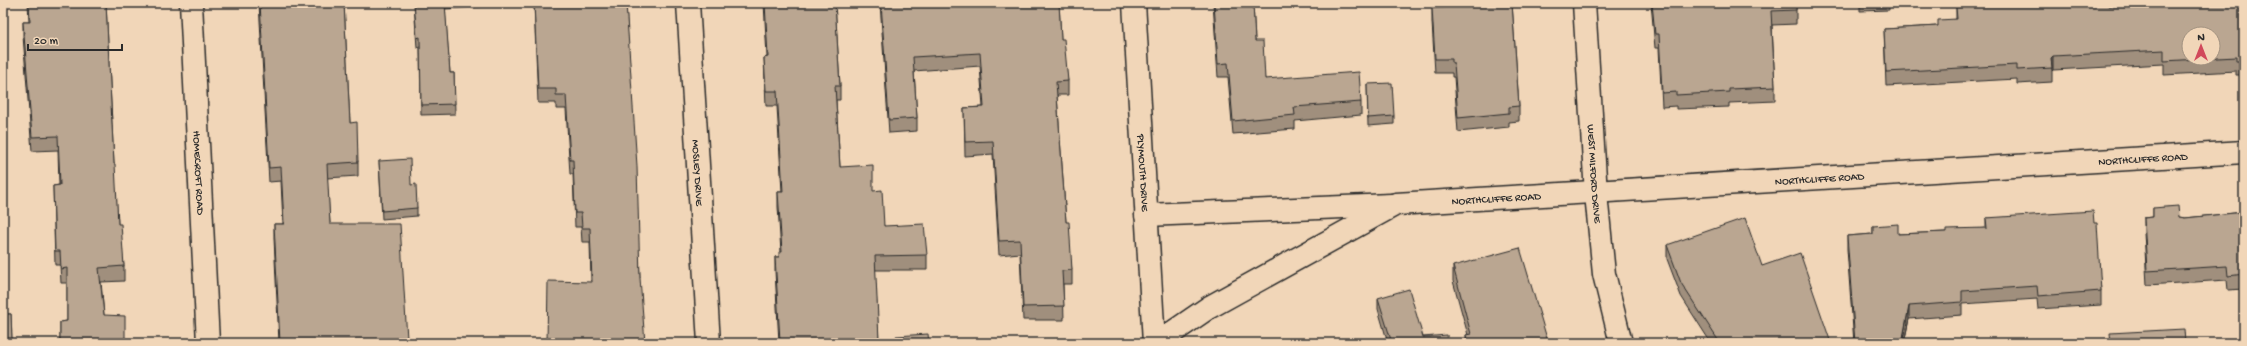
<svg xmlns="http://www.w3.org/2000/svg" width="2247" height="346" font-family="'Gochi Hand',sans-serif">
<rect width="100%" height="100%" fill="#f1d6b8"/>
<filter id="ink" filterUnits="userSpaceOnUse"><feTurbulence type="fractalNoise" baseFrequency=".025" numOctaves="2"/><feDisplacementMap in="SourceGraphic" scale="8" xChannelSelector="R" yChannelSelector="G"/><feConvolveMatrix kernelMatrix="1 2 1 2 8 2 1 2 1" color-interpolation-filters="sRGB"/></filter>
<g filter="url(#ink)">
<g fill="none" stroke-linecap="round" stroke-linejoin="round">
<defs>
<g id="street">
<path id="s1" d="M191,3L208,343"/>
<path id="s2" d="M688,3L709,343"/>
<path id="s3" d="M1134,3L1154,343"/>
<path id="s4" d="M1584,3L1596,194L1604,274L1621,343"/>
<polyline points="1146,215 1391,205"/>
<path id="s5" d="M1157,343L1208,308L1396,204L2244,152"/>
</g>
</defs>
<!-- street casing -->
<use href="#street" stroke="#2b2b2b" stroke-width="25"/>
<!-- street -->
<use href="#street" stroke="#f1d6b8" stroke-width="22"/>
</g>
<!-- wall -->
<g fill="#a08f7d" stroke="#2b2b2b">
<polygon points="28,3 106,3 114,164 118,224 124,266 124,281 101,282 104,315 125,343 60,343 60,322 67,321 67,283 61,283 60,265 55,265 53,186 59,185 58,150 32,151 23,36 23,22 29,22"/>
<polygon points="259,3 344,3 350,123 358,162 358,176 327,178 330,224 407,339 407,343 279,343 274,238 274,224 283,224 281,181 269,182"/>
<polygon points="414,3 521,3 521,4 445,9 450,73 454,73 455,114 421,115 420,47 417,48"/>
<polygon points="534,3 626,3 640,278 591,282 590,242 582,242 581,227 575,227 573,174 570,174 566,109 556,109 556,103 538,103"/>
<polygon points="764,3 835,3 840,86 840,100 836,100 840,167 873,191 884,226 927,255 927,270 875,270 879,343 779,343 775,271 775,257 779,257 781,252 778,207 778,192 782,192 777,106 766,106 764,58 767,57"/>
<polygon points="880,3 1059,3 1061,39 1068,81 1068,95 1057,95 1066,222 1072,270 1072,284 1063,284 1064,320 1023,320 1020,253 999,255 993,154 965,156 964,108 983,107 980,66 914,71 917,118 917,131 889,133"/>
<polygon points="1213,3 1253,3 1255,41 1265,79 1361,102 1361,115 1295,121 1295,129 1233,134 1228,77 1218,77"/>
<polygon points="1322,3 1348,3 1322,4"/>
<polygon points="1460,3 1512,3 1519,106 1519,121 1509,122 1509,127 1458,132 1454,77 1452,77 1452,73 1435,73 1432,22 1432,8 1460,7"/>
<polygon points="1651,3 1796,3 1796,24 1772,25 1775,87 1775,101 1729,103 1729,107 1676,109 1676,106 1662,107 1659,48 1655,48"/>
<polygon points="1860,3 1889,3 1889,10 1860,11"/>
<polygon points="1976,3 2109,3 2109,6 2244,3 2244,75 2236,75 2236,71 2164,75 2164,64 2053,70 2052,71 2052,82 2017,84 2017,79 1886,86 1884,29 1938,26 1956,19 1956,7 1976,6"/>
<polygon points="1367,84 1394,116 1394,124 1368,126"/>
<polygon points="379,161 411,185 417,208 417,216 382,219"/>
<polygon points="2153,208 2179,217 2185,218 2244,212 2244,289 2228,290 2227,280 2147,285 2144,232 2144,218 2153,217"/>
<polygon points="1986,218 2094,223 2101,291 2101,305 2038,309 2037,299 1962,304 1962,315 1909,319 1904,343 1854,343 1847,249 1847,236 1873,234 1873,226 1898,234 1946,232 1986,228"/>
<polygon points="1667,245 1762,266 1831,343 1711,343 1681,296 1667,259"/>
<polygon points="1453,266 1548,343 1466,343 1466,335 1468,335 1453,281"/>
<polygon points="1378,298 1423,337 1387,340 1378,309"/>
<polygon points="3,314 11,314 12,343 3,343"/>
</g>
<!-- shaded-wall -->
<g fill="#827466" stroke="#2b2b2b">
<polygon points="2053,56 2053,70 2052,71 2051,58"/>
<polygon points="1909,306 1909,319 1904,343 1902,343"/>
</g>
<!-- building -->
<g fill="#baa691" stroke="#2b2b2b" fill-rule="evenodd">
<polygon points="29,3 106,3 114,164 115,164 118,224 121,224 124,266 99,268 104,315 125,316 125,343 60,343 60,322 67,321 67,268 61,269 60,251 55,251 53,186 60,185 58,136 32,137 23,22 30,22"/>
<polygon points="260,3 344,3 350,123 357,122 358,162 327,164 330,224 400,224 407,339 378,340 379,343 280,343 274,224 284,224 281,167 269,168"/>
<polygon points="414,3 445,3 450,73 454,73 455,104 421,105 420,37 417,38"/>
<polygon points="534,3 626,3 637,166 640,278 645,343 547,343 548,281 592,282 590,228 582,228 581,213 575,213 573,160 570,160 566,95 556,95 556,89 538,89"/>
<polygon points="765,3 835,3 840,86 835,86 840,167 873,165 873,191 882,190 884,226 924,224 927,255 875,256 879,340 826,343 790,343 790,340 780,341 775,257 779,257 779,252 782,252 778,192 783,192 777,91 766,91 764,58 768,57"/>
<polygon points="881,3 1059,3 1061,39 1064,39 1068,81 1056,82 1066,222 1069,222 1072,270 1062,271 1064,306 1023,307 1020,240 999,241 993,141 965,142 964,108 984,107 980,53 913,57 917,118 889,120"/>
<polygon points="1214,3 1253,3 1255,41 1263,41 1265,79 1359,72 1361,102 1294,107 1295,115 1233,121 1228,63 1218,64"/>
<polygon points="1460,3 1512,3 1519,106 1509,107 1509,113 1458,118 1454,63 1452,63 1452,59 1435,59 1432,8 1460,7"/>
<polygon points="1652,3 1796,3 1796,10 1771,11 1775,87 1729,89 1729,92 1676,95 1676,92 1662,93 1659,34 1655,34"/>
<path d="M1977,3H2109V6L2161,5V3H2244V61H2236V57L2164,61V50L2053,56L2051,58L2052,68L2017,70V65L1886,72L1884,29L1938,26V20L1957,19L1956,7L1977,6ZM2189,34H2213V58H2189Z"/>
<polygon points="1392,83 1394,116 1368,118 1367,84"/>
<polygon points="410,159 411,185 416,184 417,208 382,211 379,161"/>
<polygon points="2178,206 2179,217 2185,218 2244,212 2244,274 2228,276 2227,266 2147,271 2144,218 2153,217 2153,208"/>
<polygon points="2093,211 2094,223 2097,223 2101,291 2038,296 2037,286 1962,291 1962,302 1909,306 1902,343 1855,343 1847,236 1873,234 1873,226 1898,224 1898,234 1946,232 1946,229 1987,228 1986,218"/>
<polygon points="1745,218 1762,266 1800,253 1831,343 1720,343 1681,283 1667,245"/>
<polygon points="1520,248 1548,342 1546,343 1468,343 1466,335 1471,334 1453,266"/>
<polygon points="1409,289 1423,337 1447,335 1448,343 1356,343 1391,340 1378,298"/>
<polygon points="3,314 11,314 12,340 3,340"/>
<polygon points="2184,329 2185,343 2111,343 2110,333"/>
<polygon points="928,334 929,343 897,343 896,336"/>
</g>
</g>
<g text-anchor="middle" stroke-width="3.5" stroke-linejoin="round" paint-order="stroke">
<!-- street labels -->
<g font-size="11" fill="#2b2b2b" stroke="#f1d6b8">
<text dy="4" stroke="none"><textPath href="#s5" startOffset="1025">NORTHCLIFFE ROAD</textPath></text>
<text dy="4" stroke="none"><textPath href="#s1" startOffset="170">HOMECROFT ROAD</textPath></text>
<text dy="4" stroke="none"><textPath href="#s2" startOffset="170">MOSLEY DRIVE</textPath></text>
<text dy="4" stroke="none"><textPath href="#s3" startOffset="170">PLYMOUTH DRIVE</textPath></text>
<text dy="4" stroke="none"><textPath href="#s4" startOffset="171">WEST MILFORD DRIVE</textPath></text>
<text dy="4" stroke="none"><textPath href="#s5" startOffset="701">NORTHCLIFFE ROAD</textPath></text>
<text dy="4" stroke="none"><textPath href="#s5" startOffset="377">NORTHCLIFFE ROAD</textPath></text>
</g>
</g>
<!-- margin -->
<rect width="2247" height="346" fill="none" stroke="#f1d6b8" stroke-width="16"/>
<rect x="8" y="8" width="2231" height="330" fill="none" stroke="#2b2b2b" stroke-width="1.5" filter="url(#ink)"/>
<!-- north arrow -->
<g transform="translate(2201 46)"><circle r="19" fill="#f1d6b8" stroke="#a29280"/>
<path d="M0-3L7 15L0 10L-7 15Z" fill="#d1495b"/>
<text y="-6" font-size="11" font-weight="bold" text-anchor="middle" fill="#2b2b2b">N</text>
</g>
<!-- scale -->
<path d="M28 44v6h94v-6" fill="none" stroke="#2b2b2b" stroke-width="2"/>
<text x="34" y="44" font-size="12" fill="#2b2b2b" stroke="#f1d6b8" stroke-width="3" paint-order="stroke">20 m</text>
</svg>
